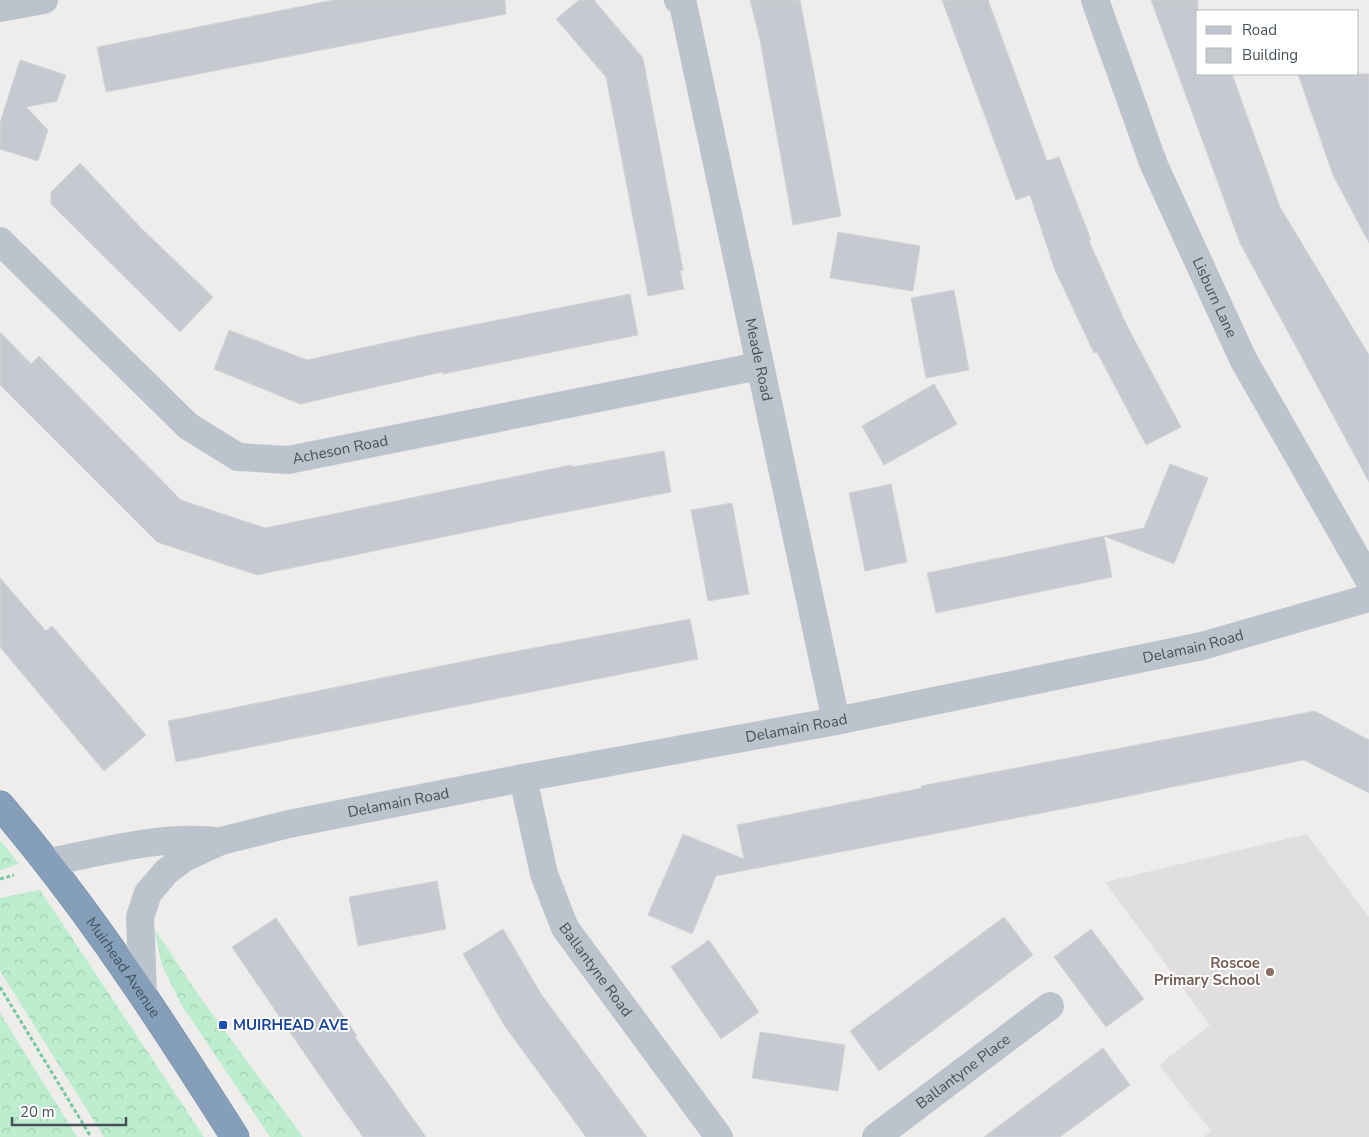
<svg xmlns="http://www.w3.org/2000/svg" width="1369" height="1137" font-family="'Nunito Sans',sans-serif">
<defs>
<pattern id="forest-crowns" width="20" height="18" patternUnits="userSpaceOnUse" patternTransform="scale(1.25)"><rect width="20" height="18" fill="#bbedce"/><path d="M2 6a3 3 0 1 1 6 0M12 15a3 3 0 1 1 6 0" fill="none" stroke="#a2cdb3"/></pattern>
</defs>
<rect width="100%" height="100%" fill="#efecec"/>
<!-- education -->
<polygon fill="#e0dede" points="1307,834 1369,917 1369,1137 1204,1137 1211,1131 1159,1065 1210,1025 1105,882"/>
<!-- forest -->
<g fill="url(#forest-crowns)">
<polygon points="0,840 19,864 0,870"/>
<polygon points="40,890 204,1137 104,1137 0,971 0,898"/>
<polygon points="154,928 197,993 303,1137 270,1137 181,1004 162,965"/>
<polygon points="0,1013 77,1137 0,1137"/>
</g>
<!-- building -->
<g fill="#c6c9cf" stroke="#d1d3d8">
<polygon points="334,0 505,0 506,14 106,92 97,47"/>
<polygon points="579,0 594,0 643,58 683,270 680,271 684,289 648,296 606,77 556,19"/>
<polygon points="750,0 800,0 841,216 793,225 760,40"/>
<polygon points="942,0 988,0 1047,161 1059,157 1091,240 1089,241 1127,326 1181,427 1146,445 1097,352 1094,353 1055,270 1030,195 1016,200"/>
<polygon points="1151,0 1198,0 1198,74 1232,74 1280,207 1369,355 1369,482 1240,243"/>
<polygon points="20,60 66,75 57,101 26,107 48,130 38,161 0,149 0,123"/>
<polygon points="1298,74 1369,74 1369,243 1333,175"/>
<polygon points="80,163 141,228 213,297 180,332 51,204 51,192"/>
<polygon points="838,232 920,246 913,291 830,278"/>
<polygon points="954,290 969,370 926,378 911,298"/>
<polygon points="630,294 638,335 443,374 442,372 300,404 214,369 229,330 307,360 417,336"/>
<polygon points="0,332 31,364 39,356 181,500 265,528 571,465 572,467 664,451 671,492 540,517 257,575 157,542 0,385"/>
<polygon points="934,384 957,424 884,465 862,426"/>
<polygon points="1170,464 1208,478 1174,564 1104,536 1144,528"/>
<polygon points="891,484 907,562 865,571 849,493"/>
<polygon points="732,503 749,594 708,601 691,510"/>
<polygon points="1104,536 1112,577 936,613 927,573"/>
<polygon points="0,578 46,631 52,626 146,735 104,771 0,647"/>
<polygon points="690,619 698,659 176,762 168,721 496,655"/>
<polygon points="1315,711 1369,740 1369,793 1304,760 1119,798 716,876 692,934 648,915 683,834 744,859 737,825 922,788 921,786"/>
<polygon points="437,881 446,929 358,946 349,897"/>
<polygon points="1004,917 1033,955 879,1071 850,1031"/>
<polygon points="276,918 357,1036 355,1037 426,1137 363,1137 313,1066 232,947"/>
<polygon points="503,929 541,994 647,1137 586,1137 504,1025 463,954"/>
<polygon points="1091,929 1144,999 1106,1027 1054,957"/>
<polygon points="709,940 759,1012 721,1039 671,967"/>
<polygon points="760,1032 845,1045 838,1091 752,1078"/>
<polygon points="1103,1048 1130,1085 1060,1137 984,1137"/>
</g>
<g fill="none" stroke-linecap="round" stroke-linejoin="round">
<defs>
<g id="highway">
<path id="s7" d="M0,805C89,909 162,1022 235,1137"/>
</g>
</defs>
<!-- highway casing -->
<use href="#highway" stroke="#708aa6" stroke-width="29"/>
<!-- path -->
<g stroke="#74caa0" stroke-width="3" stroke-dasharray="4 2.5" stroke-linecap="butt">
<polyline points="0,879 14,875"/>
<polyline points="0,987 91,1137"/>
</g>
<!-- minor -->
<g stroke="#bbc4cc" stroke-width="28">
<path id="s1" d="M678,0L683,4L836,721"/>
<path id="s2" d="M1095,0L1154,165L1243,359L1369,580"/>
<polyline points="0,8 44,0"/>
<path id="s3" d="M0,241L188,426L238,457L288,460L759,366"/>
<path id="s4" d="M523,778L544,874L565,928L719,1137"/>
<path d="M49,862C102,852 160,835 214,841"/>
<path id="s5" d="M143,993L140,917L148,893L166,872L184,858L221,841L289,824L523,778L836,721L1202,646L1369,598"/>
<path id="s6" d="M876,1137L1050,1006"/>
</g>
<!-- highway -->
<use href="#highway" stroke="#859fbb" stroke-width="28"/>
</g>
<!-- markers -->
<circle fill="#8d6e63" stroke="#fff" stroke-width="2" cx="1270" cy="972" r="5"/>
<rect fill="#1a4fb4" stroke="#fff" stroke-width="2" x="218" y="1020" width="10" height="10" rx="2.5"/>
<g text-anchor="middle" stroke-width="4" stroke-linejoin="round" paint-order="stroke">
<!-- street labels -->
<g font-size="15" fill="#455059" stroke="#fff">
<text dy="5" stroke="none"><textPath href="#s2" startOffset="321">Lisburn Lane</textPath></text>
<text dy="5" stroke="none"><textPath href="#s1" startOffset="370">Meade Road</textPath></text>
<text dy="5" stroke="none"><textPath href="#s3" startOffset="426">Acheson Road</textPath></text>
<text dy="5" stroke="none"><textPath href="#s5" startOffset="1184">Delamain Road</textPath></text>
<text dy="5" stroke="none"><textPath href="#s5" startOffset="779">Delamain Road</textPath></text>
<text dy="5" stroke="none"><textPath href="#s5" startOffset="374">Delamain Road</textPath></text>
<text dy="5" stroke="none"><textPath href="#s7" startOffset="204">Muirhead Avenue</textPath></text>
<text dy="5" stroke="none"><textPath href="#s4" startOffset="208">Ballantyne Road</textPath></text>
<text dy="5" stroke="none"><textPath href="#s6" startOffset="109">Ballantyne Place</textPath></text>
</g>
<!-- education labels -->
<g font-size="15" font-weight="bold" fill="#785e54" stroke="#fff" text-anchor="end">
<text x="1260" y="968">Roscoe<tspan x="1260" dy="17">Primary School</tspan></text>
</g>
<!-- transit labels -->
<g font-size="15" font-weight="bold" fill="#164399" stroke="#fff" text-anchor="start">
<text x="233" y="1030">MUIRHEAD AVE</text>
</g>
</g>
<!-- legend -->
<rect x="1196" y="10" width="162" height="65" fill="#ffffff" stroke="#b5b9bd"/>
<rect x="1206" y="26" width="25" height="8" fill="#bbc4cc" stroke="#b5b9bd"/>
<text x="1242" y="35" font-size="15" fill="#455059">Road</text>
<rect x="1206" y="48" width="25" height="15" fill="#c6c9cf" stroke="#b5b9bd"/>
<text x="1242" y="60" font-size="15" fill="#455059">Building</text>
<!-- scale -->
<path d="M12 1117v8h114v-8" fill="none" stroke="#455059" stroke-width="2.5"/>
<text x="20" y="1117" font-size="15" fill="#455059" stroke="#ffffff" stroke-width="4" paint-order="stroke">20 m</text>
</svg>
